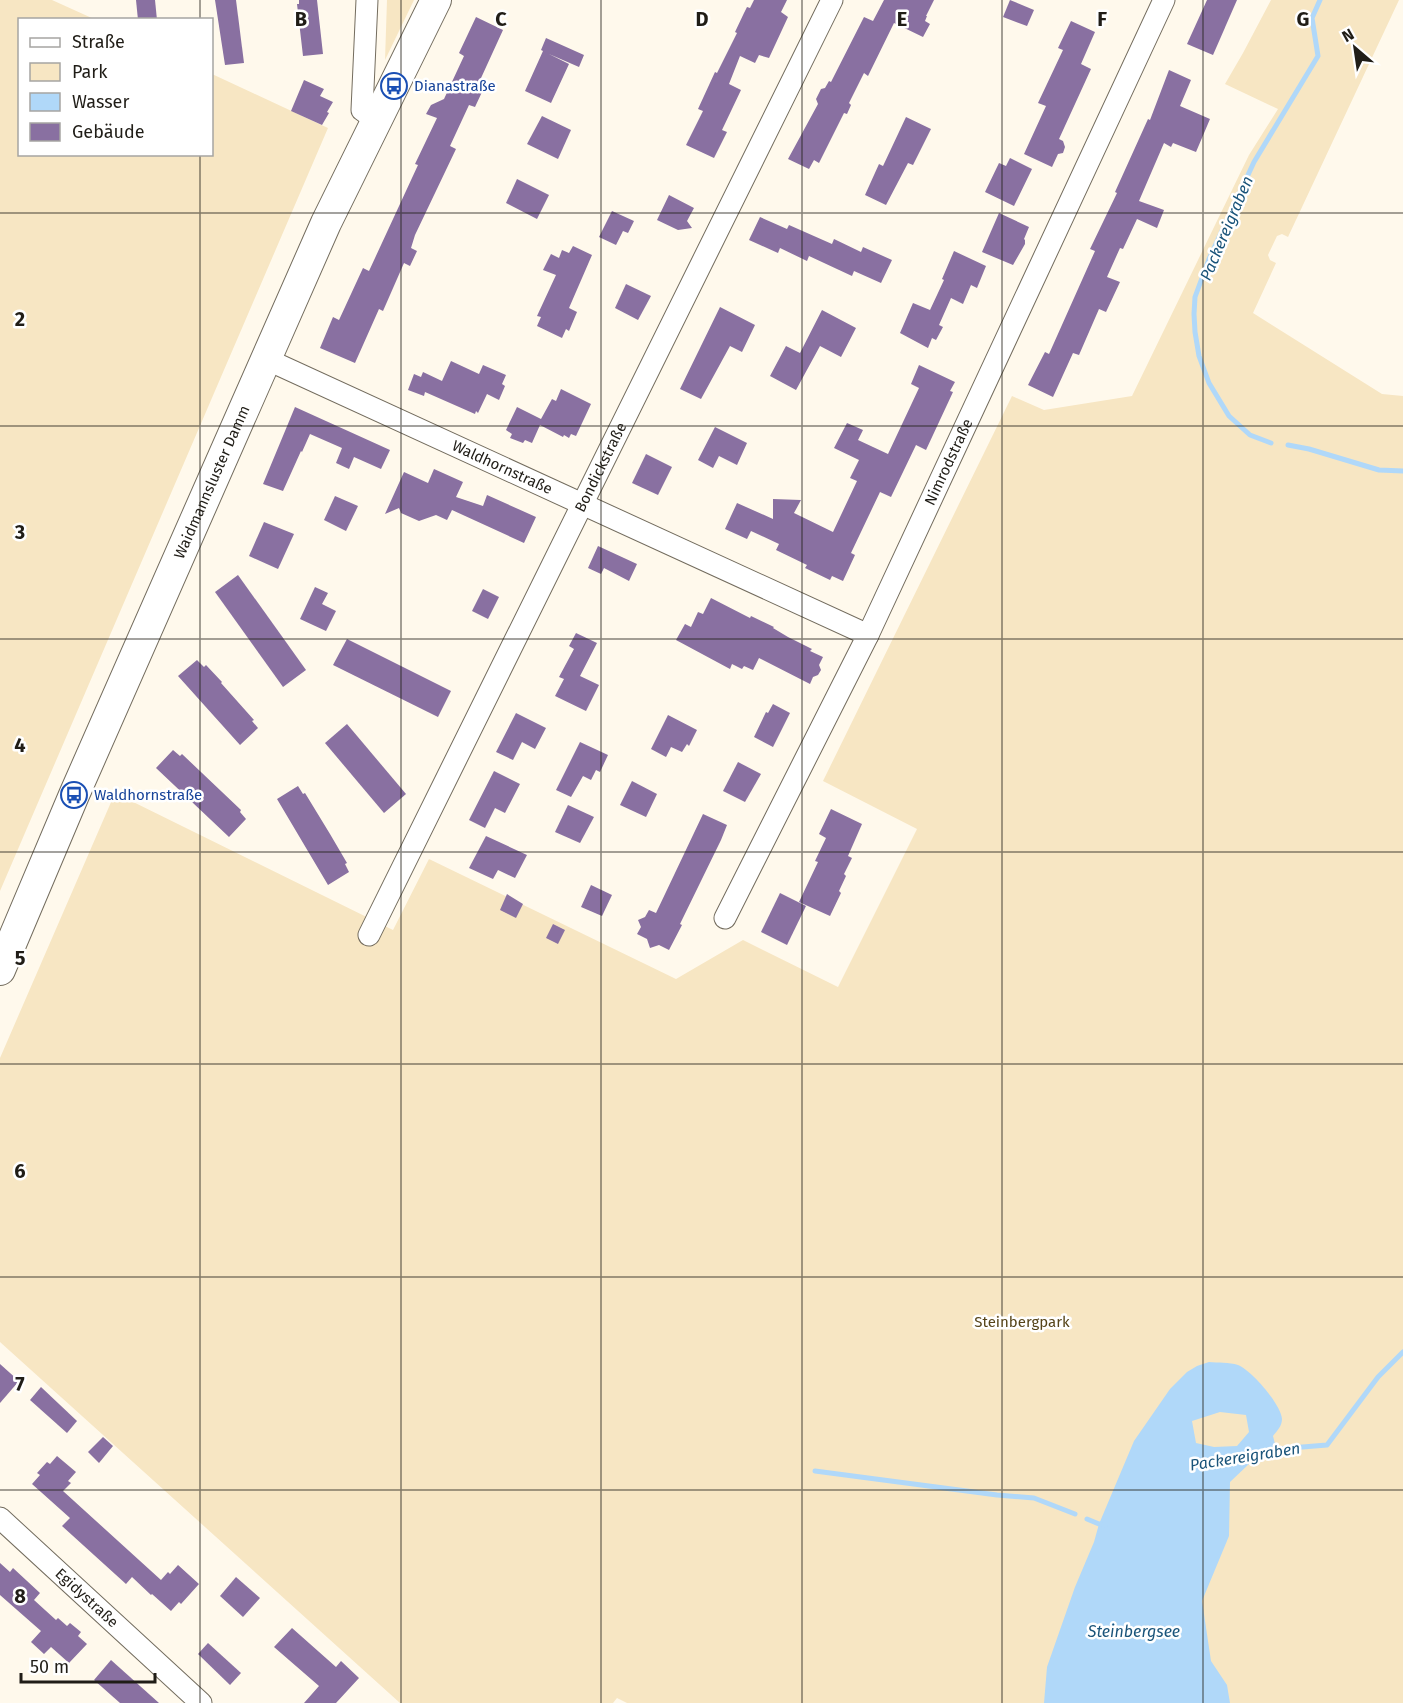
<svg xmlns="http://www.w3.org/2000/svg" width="1403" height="1703" font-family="'Fira Sans',sans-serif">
<rect width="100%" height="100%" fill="#fff9ec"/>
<!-- green -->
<g fill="#f7e6c3">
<polygon points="0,0 52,0 94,19 20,20 20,154 212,154 212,74 328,128 0,891"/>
<polygon points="387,0 414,0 385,60"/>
<polygon points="1271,0 1399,0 1288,237 1282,234 1277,236 1268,255 1270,260 1276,263 1253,313 1382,394 1403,396 1403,1703 627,1703 617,1698 613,1703 400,1703 0,1342 0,1058 115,793 393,930 429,859 676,979 743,940 838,987 917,829 823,781 1012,396 1044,410 1132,396 1249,155 1278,109 1225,84 1243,53"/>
</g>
<!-- water -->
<path fill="#b0d8f9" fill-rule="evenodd" d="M1209,1362C1218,1363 1229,1362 1238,1365C1251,1370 1281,1404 1282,1419C1282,1426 1277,1431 1273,1436L1275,1444L1283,1448L1250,1463L1230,1482L1229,1536L1202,1601L1211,1661L1227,1685L1230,1703H1044L1047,1667L1075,1587L1094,1542L1099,1524L1134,1441L1170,1389L1187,1372L1197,1366ZM1220,1412L1246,1415L1249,1432L1237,1446L1214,1447L1196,1443L1192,1421Z"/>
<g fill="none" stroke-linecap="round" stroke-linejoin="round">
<!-- stream -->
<g stroke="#b0d8f9" stroke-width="5">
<polyline points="1271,443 1250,435 1229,416 1209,383 1199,356 1195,332 1194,314 1195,297 1209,259 1254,162 1318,56 1312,18 1320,0"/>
<polyline points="1288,445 1309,449 1379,470 1403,471"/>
<polyline points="1278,1449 1327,1445 1378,1377 1403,1352"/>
<polyline points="815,1471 997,1495 1034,1498 1075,1514"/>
<polyline points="1087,1519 1099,1524 1105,1525"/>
</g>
</g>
<!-- building -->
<g fill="#8970a1">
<polygon points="136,0 155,0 157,20 138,20"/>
<polygon points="215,0 236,0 244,63 225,65"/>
<polygon points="299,0 317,0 323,54 303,56 297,4 299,4"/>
<polygon points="754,0 787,0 781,12 788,17 769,58 759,55 755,63 740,56 729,84 741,90 722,130 727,132 714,158 686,145 703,111 698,109 715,72 717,73 737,33 735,32 744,13 747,7 750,8"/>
<polygon points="884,0 934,0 926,16 927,16 925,21 930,24 923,37 894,23 868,76 864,73 849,103 851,105 847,114 844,113 819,163 814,160 809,169 788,159 818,104 816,99 821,89 825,88 829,81 831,82 864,17 873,21"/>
<polygon points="1010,0 1034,10 1027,26 1003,17"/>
<polygon points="1207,0 1237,0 1213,55 1187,44"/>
<polygon points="476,17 503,30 476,89 482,92 475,107 469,105 450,146 456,149 415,235 411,248 417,251 410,266 404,263 383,311 379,309 355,363 320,348 333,317 339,320 363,268 369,271 418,165 415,164 437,118 426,114 431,105 444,99 464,56 459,53"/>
<polygon points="1071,21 1095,32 1081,64 1091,69 1059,139 1063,141 1065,147 1063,153 1058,154 1052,167 1024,154 1046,106 1038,103 1063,50 1058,48"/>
<polygon points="546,38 584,55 579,67 549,54 569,64 551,103 525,91 543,51 541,50"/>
<polygon points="1169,70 1191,80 1180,106 1210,119 1196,152 1173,143 1171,147 1164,143 1139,201 1164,210 1157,228 1137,219 1123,249 1120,248 1107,277 1120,282 1106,312 1099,309 1079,355 1073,353 1053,397 1028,385 1045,352 1049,354 1095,251 1090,249 1117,193 1115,192 1148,119 1150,120"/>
<polygon points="304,80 324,89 320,96 333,102 327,112 329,113 322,125 291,111"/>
<polygon points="542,116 571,130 558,159 527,144"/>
<polygon points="906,117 931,129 913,165 908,163 886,205 865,195 879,164 883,166"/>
<polygon points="1010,158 1032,169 1014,206 985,192 999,163 1006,166"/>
<polygon points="517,179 549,195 537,219 506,203"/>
<polygon points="669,195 694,208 687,221 692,228 678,230 657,220"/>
<polygon points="612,211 634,221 628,233 623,231 616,245 599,237"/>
<polygon points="999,213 1029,227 1024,239 1025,240 1025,244 1013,265 982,252"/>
<polygon points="760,217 787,229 789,225 832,244 834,239 861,252 863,247 892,260 881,283 854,271 852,276 809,256 807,261 780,248 778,253 749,240"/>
<polygon points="573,246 592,255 569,308 577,312 569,331 566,329 562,338 537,326 541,317 537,316 556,275 543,270 551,254 559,258 562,250 569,253"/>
<polygon points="954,251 986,266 977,288 971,285 963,304 951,298 939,325 943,327 936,340 932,338 928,348 900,333 913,303 930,310 944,280 942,279"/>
<polygon points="626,284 651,296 638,320 615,308"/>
<polygon points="720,307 755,325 742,352 730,346 701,399 680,389"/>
<polygon points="822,310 856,328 841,357 820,346 796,390 770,376 786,346 800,353"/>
<polygon points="451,361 479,374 483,365 506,375 502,384 505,386 499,400 487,394 478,413 476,411 475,414 425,392 424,396 408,390 414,374 421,377 423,372 442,381"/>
<polygon points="919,365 955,382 950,391 953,392 926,450 916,445 891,497 880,492 851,553 855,555 843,581 832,576 830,580 805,568 807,565 776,550 779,544 751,531 747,539 725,529 737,503 773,519 773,499 801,500 794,513 833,532 857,481 850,478 859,460 834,448 847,423 863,430 858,440 888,454 919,388 911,384"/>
<polygon points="561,389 591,404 576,436 571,434 569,438 564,435 563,437 540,425 532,443 525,440 523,443 510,438 512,434 506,430 517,407 541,419 552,399 556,401"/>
<polygon points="295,407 390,450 381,469 354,457 349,469 336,463 342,448 310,434 302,452 301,451 283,491 263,484"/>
<polygon points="715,427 747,443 737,465 719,456 713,468 698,460"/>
<polygon points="646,454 672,467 658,495 632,483"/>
<polygon points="434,469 463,482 456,497 483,506 487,495 536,517 524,543 452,510 447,520 436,515 419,521 401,513 399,508 385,514 404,472 428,483"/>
<polygon points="335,496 358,506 346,531 324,520"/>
<polygon points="264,522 294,534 278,569 249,556"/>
<polygon points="598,546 637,564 629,581 604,568 601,574 588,568"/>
<polygon points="238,575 306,670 283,687 215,592"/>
<polygon points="315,587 328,593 322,604 336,611 326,631 300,619"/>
<polygon points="483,589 499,597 488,619 472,611"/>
<polygon points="711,598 750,618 751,616 774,627 773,628 788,637 812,649 810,651 823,657 819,665 821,670 818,675 813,677 810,684 759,658 753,670 744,666 742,669 732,664 730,669 676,640 685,624 691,627 698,612 703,614"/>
<polygon points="576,633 597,643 580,676 599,685 586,711 555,696 564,679 559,677 574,649 569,646"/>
<polygon points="347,639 451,691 438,717 333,665"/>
<polygon points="197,660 204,667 206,665 222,682 221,683 254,720 252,721 258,728 240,745 178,676"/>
<polygon points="773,704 790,713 773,747 754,737 766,712 768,713"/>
<polygon points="516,713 546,728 535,749 522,742 513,760 496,752"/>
<polygon points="668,715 697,730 689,746 687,744 682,752 671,747 666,757 651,749"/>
<polygon points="347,724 406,794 384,813 325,743"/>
<polygon points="580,742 608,755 600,772 596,770 591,780 583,776 571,797 556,790"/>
<polygon points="173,750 180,756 182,754 241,810 240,812 246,819 229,837 156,768"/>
<polygon points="738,762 761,774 745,802 723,791"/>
<polygon points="494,771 520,784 505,813 495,808 485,828 469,820"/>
<polygon points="632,781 657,794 646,817 620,805"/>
<polygon points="298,786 303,794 305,793 330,834 347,863 345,864 349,872 328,885 277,799"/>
<polygon points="568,805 594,817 580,843 555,832"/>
<polygon points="831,809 862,824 848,856 852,858 844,874 846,876 839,891 841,893 830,916 799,902 818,862 815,861 826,838 819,834"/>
<polygon points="703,814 727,825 721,840 680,924 682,925 669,950 659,945 650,948 647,939 637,934 641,927 638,920 645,917 649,910 656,913"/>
<polygon points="486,836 527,855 515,878 498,870 493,879 469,868"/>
<polygon points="591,885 612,895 602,916 581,907"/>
<polygon points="780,893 806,906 787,945 761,932"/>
<polygon points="507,894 523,904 516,918 500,910"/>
<polygon points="553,924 565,930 558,944 546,938"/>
<polygon points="0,1364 19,1381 0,1403"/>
<polygon points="41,1387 77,1421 67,1433 30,1400"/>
<polygon points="103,1437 113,1446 99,1463 88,1452"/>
<polygon points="57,1456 76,1472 68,1481 71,1483 63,1491 161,1580 168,1572 170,1574 178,1565 199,1584 181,1604 179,1602 171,1611 152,1594 151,1595 132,1577 126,1584 62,1526 70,1518 32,1484 40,1475 37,1473 47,1462 50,1464"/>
<polygon points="0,1563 10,1572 13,1568 40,1593 34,1600 56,1620 58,1618 67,1626 70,1623 81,1632 78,1636 87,1644 69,1663 51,1647 44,1654 31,1642 41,1631 0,1595"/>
<polygon points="236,1577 260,1598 243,1617 220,1596"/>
<polygon points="292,1628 336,1667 341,1661 359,1678 336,1703 304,1703 319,1686 274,1647"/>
<polygon points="208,1643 241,1673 230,1685 198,1654"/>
<polygon points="111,1660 159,1703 120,1703 94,1680"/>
</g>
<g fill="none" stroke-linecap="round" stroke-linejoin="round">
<defs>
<g id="street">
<polyline points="367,0 362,110 377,121"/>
<path id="s1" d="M266,359L868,635"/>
<path id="s2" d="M725,918L868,635L1164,0"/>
<path id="s3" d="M369,935L832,0"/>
<path id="s4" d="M0,1518L201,1703"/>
</g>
<g id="secondary">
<path id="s5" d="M0,970L74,795L326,223L436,0"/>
</g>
</defs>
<!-- street casing -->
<use href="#street" stroke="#736c5e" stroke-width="23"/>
<!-- secondary casing -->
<use href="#secondary" stroke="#736c5e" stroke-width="32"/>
<!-- street -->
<use href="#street" stroke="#fff" stroke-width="21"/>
<!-- secondary -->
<use href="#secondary" stroke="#fff" stroke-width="30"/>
</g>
<!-- grid -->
<path fill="none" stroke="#201d17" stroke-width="1.5" stroke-opacity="0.55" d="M200,0V20M401,0V1703M601,0V1703M802,0V1703M1002,0V1703M1203,0V1703M200,154V1703M0,213H1403M0,426H1403M0,639H1403M0,852H1403M0,1064H1403M0,1277H1403M0,1490H1403"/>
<!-- icons -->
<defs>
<symbol id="bus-ring" viewBox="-11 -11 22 22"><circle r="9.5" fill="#fff" stroke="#1a4fb4" stroke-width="1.5"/><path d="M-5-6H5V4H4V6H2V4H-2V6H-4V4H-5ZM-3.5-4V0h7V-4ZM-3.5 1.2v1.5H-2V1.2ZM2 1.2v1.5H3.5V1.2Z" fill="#1a4fb4"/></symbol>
</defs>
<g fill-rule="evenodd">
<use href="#bus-ring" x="379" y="71" width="30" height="30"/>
<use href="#bus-ring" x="59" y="780" width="30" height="30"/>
</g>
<g text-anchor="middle" stroke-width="5" stroke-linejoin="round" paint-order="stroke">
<!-- transit labels -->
<g font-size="15" fill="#164399" stroke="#fff" text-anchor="start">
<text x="414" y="91">Dianastraße</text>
<text x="94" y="800">Waldhornstraße</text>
</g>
<!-- street labels -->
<g font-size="15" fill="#201d17" stroke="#fff">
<text dy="5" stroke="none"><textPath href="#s2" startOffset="508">Nimrodstraße</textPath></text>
<text dy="5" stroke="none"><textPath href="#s1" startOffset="260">Waldhornstraße</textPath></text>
<text dy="5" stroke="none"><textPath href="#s3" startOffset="522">Bondickstraße</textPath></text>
<text dy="5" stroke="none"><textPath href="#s5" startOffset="532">Waidmannsluster Damm</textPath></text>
<text dy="5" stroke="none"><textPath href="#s4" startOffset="118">Egidystraße</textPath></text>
</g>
<!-- park labels -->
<g font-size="15" fill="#564419" stroke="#fff">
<text x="1022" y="1327">Steinbergpark</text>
</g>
<!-- water labels -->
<g font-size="16" font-style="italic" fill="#1a547a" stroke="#fff">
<text transform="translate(1226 228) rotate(-67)" y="6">Packereigraben</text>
<text transform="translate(1245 1456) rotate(-9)" y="6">Packereigraben</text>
<text x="1134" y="1637">Steinbergsee</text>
</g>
</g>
<g font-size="20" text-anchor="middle" font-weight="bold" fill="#201d17" stroke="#fff" stroke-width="5" stroke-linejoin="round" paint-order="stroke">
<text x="301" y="26">B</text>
<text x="501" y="26">C</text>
<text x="702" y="26">D</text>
<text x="902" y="26">E</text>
<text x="1102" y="26">F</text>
<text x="1303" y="26">G</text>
<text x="20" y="326">2</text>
<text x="20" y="539">3</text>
<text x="20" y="752">4</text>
<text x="20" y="965">5</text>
<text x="20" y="1178">6</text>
<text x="20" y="1391">7</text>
<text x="20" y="1603">8</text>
</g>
<!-- legend -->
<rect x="18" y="18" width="195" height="138" fill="#ffffff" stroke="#a6a5a2" stroke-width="1.5"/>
<rect x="30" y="38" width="30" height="9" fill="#ffffff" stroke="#a6a5a2" stroke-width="1.5"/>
<text x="72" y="48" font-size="18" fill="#201d17">Straße</text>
<rect x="30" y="63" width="30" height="18" fill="#f7e6c3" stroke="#a6a5a2" stroke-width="1.5"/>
<text x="72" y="78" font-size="18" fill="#201d17">Park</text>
<rect x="30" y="93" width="30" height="18" fill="#b0d8f9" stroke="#a6a5a2" stroke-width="1.5"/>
<text x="72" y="108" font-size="18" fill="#201d17">Wasser</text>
<rect x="30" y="123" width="30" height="18" fill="#8970a1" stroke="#a6a5a2" stroke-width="1.5"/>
<text x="72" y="138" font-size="18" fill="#201d17">Gebäude</text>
<!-- north arrow -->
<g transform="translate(1355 48) rotate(331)" stroke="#ffffff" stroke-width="4.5" paint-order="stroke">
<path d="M0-4.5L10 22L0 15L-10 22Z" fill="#201d17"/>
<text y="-9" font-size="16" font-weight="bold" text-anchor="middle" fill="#201d17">N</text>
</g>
<!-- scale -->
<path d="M21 1673v9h134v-9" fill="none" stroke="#201d17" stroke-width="3"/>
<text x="30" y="1673" font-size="18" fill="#201d17" stroke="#ffffff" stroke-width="4.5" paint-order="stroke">50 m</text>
</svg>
